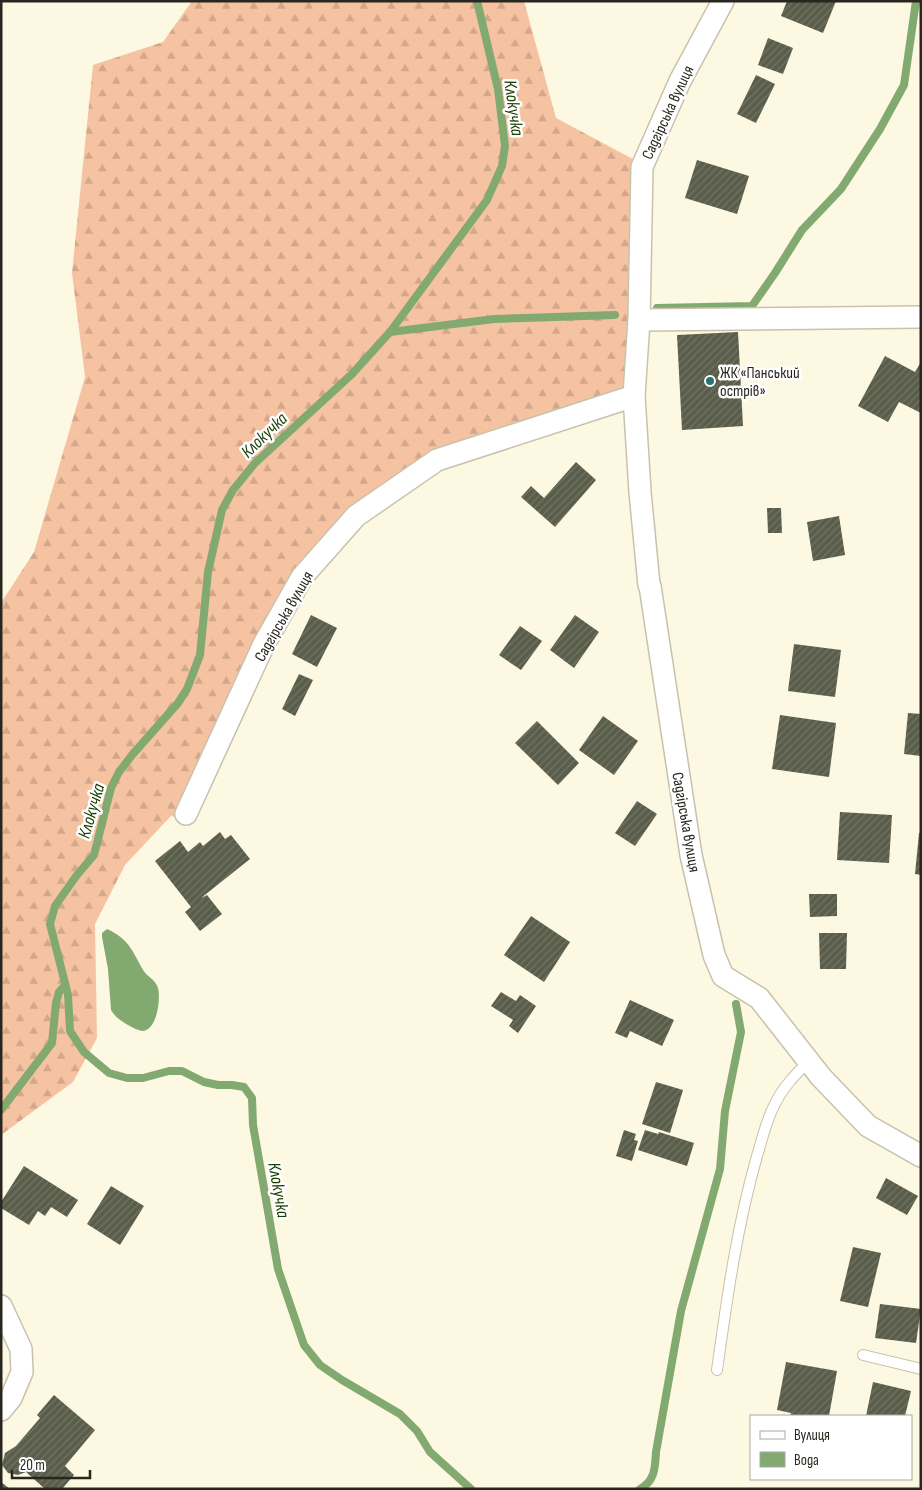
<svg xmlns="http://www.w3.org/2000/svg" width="922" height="1490" font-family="'Sofia Sans Condensed',sans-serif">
<defs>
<pattern id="forest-firs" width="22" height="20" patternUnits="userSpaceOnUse" patternTransform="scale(1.25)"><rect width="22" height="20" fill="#f6c3a2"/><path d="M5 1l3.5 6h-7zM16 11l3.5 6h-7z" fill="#d3a78b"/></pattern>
<pattern id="building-hatch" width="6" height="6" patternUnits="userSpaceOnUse" patternTransform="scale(1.25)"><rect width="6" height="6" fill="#595d4a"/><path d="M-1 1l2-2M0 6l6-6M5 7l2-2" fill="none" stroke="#727566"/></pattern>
</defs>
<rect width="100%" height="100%" fill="#fdf8e2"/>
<!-- forest -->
<polygon fill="url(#forest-firs)" points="192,1 524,1 556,118 644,165 637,397 438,463 358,518 303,579 188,821 171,816 125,865 95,924 97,1038 73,1082 1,1135 1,603 34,552 85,377 72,273 93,65 163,42"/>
<!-- water -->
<path fill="#82aa70" d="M107,929C128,939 131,948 142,968C146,977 155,978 158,988C161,999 157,1031 142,1031C137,1030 132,1027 128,1025C121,1021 115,1017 111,1010L108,969L102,937V933Z"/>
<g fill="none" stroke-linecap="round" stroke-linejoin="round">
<!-- stream -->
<g stroke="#82aa70" stroke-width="8">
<polyline points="657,308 752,306 775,273 802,230 841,189 880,129 904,85 916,1"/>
<polyline points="390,332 494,319 615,315"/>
<polyline points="1,1110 52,1043 56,1003 59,992 65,985"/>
<polyline points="471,1489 430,1452 417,1431 400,1414 342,1380 320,1365 304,1345 278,1269 253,1125 252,1098 244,1087 232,1085 218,1085 204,1082 182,1071 169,1071 143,1078 127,1078 109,1073 84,1052 70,1031 68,995 50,924 55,906 77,875 94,855 111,788 119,772 132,755 178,703 187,689 200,655 208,572 222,510 233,490 255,463 352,374 390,332 487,200 502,166 505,146 498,89 477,1"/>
<path d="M640,1489C655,1481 655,1468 656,1452L681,1311L720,1169L725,1111L741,1032L736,1004"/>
</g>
</g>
<!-- building -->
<g fill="url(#building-hatch)">
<polygon points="787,1 836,1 823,33 781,16"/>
<polygon points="768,38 793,48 783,74 758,65"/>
<polygon points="756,75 775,84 756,123 737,114"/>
<polygon points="697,160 749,176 737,214 685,198"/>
<polygon points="738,332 743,426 682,430 677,335"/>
<polygon points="885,356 915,372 921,362 921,413 899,402 888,422 858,406"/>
<polygon points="576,462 596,480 555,527 521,497 531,486 544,498"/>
<polygon points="767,508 781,508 782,533 768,533"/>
<polygon points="839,516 845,555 813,561 807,522"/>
<polygon points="311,615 337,628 317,667 292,654"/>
<polygon points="575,615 599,632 574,668 550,650"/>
<polygon points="520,626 542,641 521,670 499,655"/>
<polygon points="794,644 841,650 835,697 788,691"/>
<polygon points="299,674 313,680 295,716 282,709"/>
<polygon points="908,713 921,714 921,756 904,754"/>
<polygon points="780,715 836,723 829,777 772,769"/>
<polygon points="603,716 638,741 614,775 579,750"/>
<polygon points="537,721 579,763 558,785 515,743"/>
<polygon points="637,801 657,814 635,846 615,833"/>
<polygon points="840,812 892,815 889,863 837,860"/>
<polygon points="220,832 225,839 231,835 250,859 201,898 207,895 222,914 200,931 185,912 191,907 155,861 180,841 188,852 200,842 203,846"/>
<polygon points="919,833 921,833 921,875 915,874"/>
<polygon points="809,894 837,894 837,916 810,917"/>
<polygon points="531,916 570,942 544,982 504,955"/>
<polygon points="819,933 847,933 846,969 820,969"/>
<polygon points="501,992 516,1001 520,995 536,1006 518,1033 509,1026 513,1020 491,1006"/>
<polygon points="630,1000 674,1020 662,1046 630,1031 627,1038 615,1033"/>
<polygon points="656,1082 683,1090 670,1133 642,1124"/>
<polygon points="624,1130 636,1134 634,1140 638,1141 632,1161 616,1156"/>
<polygon points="645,1130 658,1134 659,1132 694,1143 687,1166 638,1150"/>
<polygon points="24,1166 78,1200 67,1217 51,1207 45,1216 38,1211 29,1225 1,1208 1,1202"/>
<polygon points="886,1178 918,1196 907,1215 876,1198"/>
<polygon points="111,1186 144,1206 120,1245 87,1224"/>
<polygon points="853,1247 881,1253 868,1307 840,1301"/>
<polygon points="880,1304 921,1309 916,1343 875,1338"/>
<polygon points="786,1362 837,1371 829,1416 790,1416 791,1413 777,1410"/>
<polygon points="873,1382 911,1391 905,1416 866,1416"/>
<polygon points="54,1395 95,1430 65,1466 74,1475 62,1489 45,1489 26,1472 18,1475 8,1473 2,1465 5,1453 16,1446 40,1418 37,1415"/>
<polygon points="1,1482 10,1489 1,1489"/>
</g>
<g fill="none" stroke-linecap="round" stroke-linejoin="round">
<defs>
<g id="service">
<polyline points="863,1355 921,1369"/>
<path d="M717,1370C727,1298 737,1226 757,1156C762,1140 766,1121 774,1106C782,1088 795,1075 809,1061"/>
</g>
<g id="minor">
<polyline points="723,1 680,81 642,167 639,320 634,396 640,492 649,585 650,586 691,855 714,955 723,976 759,998 821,1077 868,1126 921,1156"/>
<polyline points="639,320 921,317"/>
<polyline points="186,814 264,644 302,577 356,516 437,460 634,396"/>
<polyline points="1,1306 21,1349 22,1372 11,1398 1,1410"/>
</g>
</defs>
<!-- service casing -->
<use href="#service" stroke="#c8c2ad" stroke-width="12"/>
<!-- minor casing -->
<use href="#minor" stroke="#c8c2ad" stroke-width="24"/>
<!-- service -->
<use href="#service" stroke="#fff" stroke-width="10"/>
<!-- minor -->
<use href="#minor" stroke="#fff" stroke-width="21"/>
</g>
<!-- markers -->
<circle fill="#287374" stroke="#fff" stroke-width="2" cx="710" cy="381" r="5"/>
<g text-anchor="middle" stroke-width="5" stroke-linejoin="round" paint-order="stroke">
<!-- street labels -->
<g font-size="16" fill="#28261e" stroke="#fff">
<text transform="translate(667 112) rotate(-65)" y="6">Садгірська вулиця</text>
<text transform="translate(283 616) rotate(-60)" y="6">Садгірська вулиця</text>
<text transform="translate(687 822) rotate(80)" y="6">Садгірська вулиця</text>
</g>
<!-- poi labels -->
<g font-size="16" fill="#28261e" stroke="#fff" text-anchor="start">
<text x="720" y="378">ЖК «Панський<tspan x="720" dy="18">острів»</tspan></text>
</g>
<!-- water labels -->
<g font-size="18" font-style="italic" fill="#173d00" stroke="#fff">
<text transform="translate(514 108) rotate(82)" y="6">Клокучка</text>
<text transform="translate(264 435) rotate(-44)" y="6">Клокучка</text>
<text transform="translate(91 811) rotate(-74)" y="6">Клокучка</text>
<text transform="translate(279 1190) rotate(80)" y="6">Клокучка</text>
</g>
</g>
<!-- border -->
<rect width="922" height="1490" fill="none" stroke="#28261e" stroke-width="5"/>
<!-- legend -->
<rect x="750" y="1415" width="162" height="65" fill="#ffffff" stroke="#a9a8a5"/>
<rect x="760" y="1431" width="25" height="8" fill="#ffffff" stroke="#a9a8a5"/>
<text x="794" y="1440" font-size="15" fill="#28261e">Вулиця</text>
<rect x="760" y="1452" width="25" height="15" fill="#82aa70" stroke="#a9a8a5"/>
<text x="794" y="1465" font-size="15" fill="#28261e">Вода</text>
<!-- scale -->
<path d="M12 1470v8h78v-8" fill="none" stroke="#28261e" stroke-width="2.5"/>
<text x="20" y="1470" font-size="15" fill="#28261e" stroke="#ffffff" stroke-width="4" paint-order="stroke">20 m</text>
</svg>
